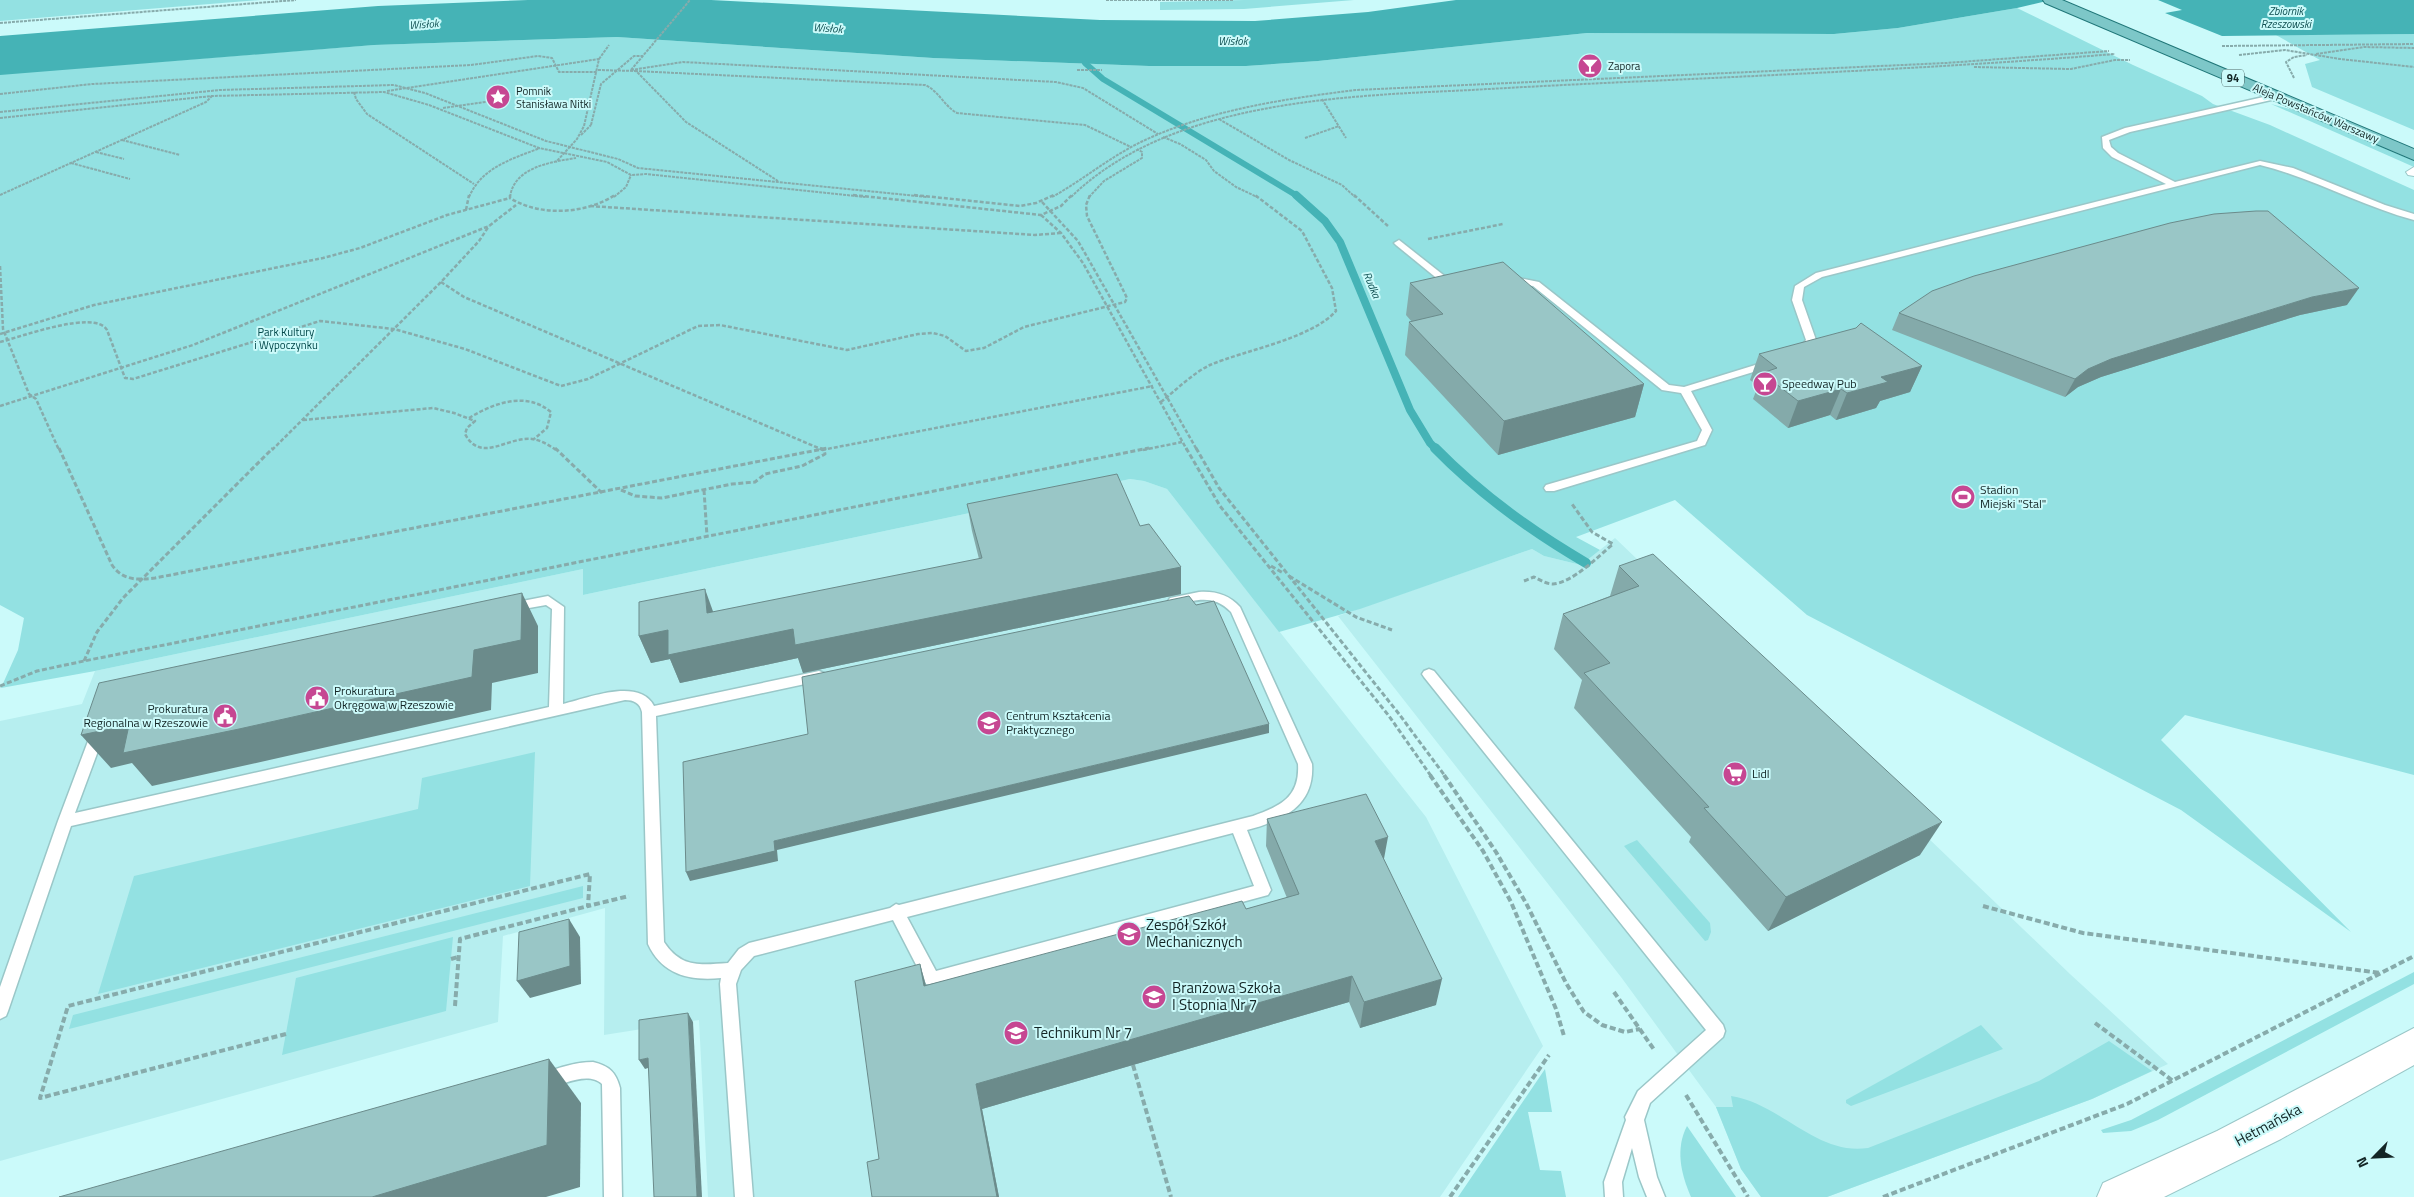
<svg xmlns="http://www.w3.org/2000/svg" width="2414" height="1197" font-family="'Titillium Web',sans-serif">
<rect width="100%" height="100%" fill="#cbfafa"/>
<!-- built -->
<g fill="#b6eeef">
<polygon points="1130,479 1144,481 1167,489 1426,817 1543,1046 1440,1197 708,1197 699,1020 604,1035 605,908 503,936 498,1022 0,1161 0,721 82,704 95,671 583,569 583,595"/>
<polygon points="1615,538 2070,974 2168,1064 2092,1099 1827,1197 1761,1197 1741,1169 1716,1107 1621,977 1338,616 1532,549 1544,556 1581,565"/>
</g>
<!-- green -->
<g fill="#93e1e2">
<polygon points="0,0 260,0 0,21"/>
<polygon points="1244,0 1354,0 1244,9 1160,10 1160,2"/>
<polygon points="2017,8 2133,65 2202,96 2213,104 2270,125 2414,190 2414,775 2185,715 2161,740 2351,932 2181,810 1807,615 1675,500 1576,537 1600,550 1581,565 1544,556 1532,549 1360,609 1279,632 1167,489 1144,481 1130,479 583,595 583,569 95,671 1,688 18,650 24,618 0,605 0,74 374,45 617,37 933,58 1149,66 1246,66 1318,61 1587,33 1834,34 1898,28"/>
<polygon points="2414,34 2414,130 2312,87 2305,64 2320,60 2276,35"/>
<polygon points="2271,104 2298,111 2414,161 2414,167"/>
<polygon points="535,752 530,886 98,994 134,876 418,809 422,778"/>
<polygon points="1637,840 1710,923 1711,932 1708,940 1705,941 1624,846"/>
<polygon points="583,886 583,898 69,1029 73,1015"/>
<polygon points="453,937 446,1011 282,1055 296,978"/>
<polygon points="2414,972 2414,984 2158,1120 2131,1131 2103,1133 2101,1130 2131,1120"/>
<polygon points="1981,1025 2003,1049 1851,1106 1846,1103 1846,1100"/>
<path d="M2109,1041L2152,1071L2092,1099L1827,1197H1761L1741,1169L1716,1107H1733L1731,1096C1780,1103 1816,1156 1868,1148L2039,1081Z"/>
<polygon points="1545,1069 1552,1112 1528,1112 1540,1170 1561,1171 1566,1197 1458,1197"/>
<path d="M1687,1126L1736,1197H1691C1681,1174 1675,1149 1687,1126Z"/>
</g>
<!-- water -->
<g fill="#45b3b6">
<polygon points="528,0 711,0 1100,20 1255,21 1368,12 1456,0 2051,0 2017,8 1898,28 1834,34 1587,33 1318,61 1246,66 1149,66 933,58 617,37 374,45 0,75 0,36 378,6"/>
<polygon points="2158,0 2414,0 2414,34 2222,36 2165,13 2182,10"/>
</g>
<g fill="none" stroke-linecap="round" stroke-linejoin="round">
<!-- stream-far2 -->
<polyline stroke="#45b3b6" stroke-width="6" points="1085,63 1103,79 1299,197"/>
<!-- stream-far1 -->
<polyline stroke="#45b3b6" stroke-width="8" points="1296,195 1325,221 1340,242 1410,410 1430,443 1437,450"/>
<!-- stream -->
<path stroke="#45b3b6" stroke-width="10" d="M1435,448C1480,494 1531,531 1586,563"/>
<defs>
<g id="service">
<path d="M2277,94L2281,96L2280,98L2130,132L2109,140L2111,147L2118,153L2175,182L2260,161L2293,168L2385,205L2414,214V220C2361,206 2313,178 2260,165L1822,277L1804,287L1802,300L1816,340L1806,354L1802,355L1797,352L1806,340L1792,300L1795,286L1816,273L2166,184L2112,157L2103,148L2102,137L2125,128Z"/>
<polygon points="1399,240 1456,285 1456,289 1450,289 1396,245 1394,243"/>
<polygon points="1508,276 1539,282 1669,385 1684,387 1765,362 1769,361 1774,364 1773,366 1691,391 1712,430 1705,445 1554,491 1546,491 1544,488 1546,485 1697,441 1702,430 1681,393 1662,390 1533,286 1505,281 1505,277"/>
<path d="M1199,592C1216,591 1229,595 1240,607L1312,764C1315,806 1282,821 1247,830L1271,890L1268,895L932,986L926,984L893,920L754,956L741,970L736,984L753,1197H735L720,984L721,978C690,981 662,975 648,944L642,712C640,703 634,700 625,700L71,826L8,1011L6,1016L0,1019V987L58,821L93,728H103L105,732L75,813L549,707L552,609L546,605L512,611L506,607L512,603L548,596L564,607L563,704C588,698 639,677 654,706L819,671L824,673L826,676L824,679L819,681L656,716L664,942C681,968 700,965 728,963L739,949L749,943L890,908L896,904L899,905L1253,816C1281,806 1300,797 1298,764L1231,612C1213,594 1197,600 1174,605L1168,601L1170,598ZM1233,833L1254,886L936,971L907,917Z"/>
<polygon points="1429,669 1434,671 1723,1025 1725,1031 1723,1037 1650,1103 1644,1120 1657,1177 1665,1197 1647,1197 1639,1177 1632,1148 1622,1182 1623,1197 1605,1197 1604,1182 1626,1120 1625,1117 1638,1091 1706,1030 1424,677 1422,674 1424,671"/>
<path d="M593,1062C609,1066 616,1072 620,1088L622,1197H604L602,1084C588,1071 562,1085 546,1089L540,1087L537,1081L540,1075C557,1068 575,1062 593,1062Z"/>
</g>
<polygon id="pedestrian" points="2414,167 2414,176 2408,175 2406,172"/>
<polygon id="tertiary" points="2414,1028 2414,1065 2281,1139 2164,1197 2097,1197 2103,1183 2217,1131"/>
<polygon id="primary" points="2043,0 2062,0 2414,149 2414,160 2045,3"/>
</defs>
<!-- service casing -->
<use href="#service" stroke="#9ac7c8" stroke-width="3"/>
<!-- pedestrian casing -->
<use href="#pedestrian" stroke="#9ac7c8" stroke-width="2"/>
<!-- tertiary casing -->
<use href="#tertiary" stroke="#9ac7c8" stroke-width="2"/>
<!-- primary casing -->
<use href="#primary" stroke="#1f7678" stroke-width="2"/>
<!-- path-far3 -->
<g stroke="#87abab" stroke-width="2" stroke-dasharray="3 1" stroke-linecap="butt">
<polyline points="1106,0 1233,0"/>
<polyline points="0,23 296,0"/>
<polyline points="2222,46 2414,44"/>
<polyline points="2316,54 2364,47 2414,48"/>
<polyline points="2239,55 2285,50 2340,59 2414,67"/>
<polyline points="599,59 609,45"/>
<polyline points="1974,67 2071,69 2115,60 2130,60"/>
<polyline points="598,70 636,71 686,122 778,181"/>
<polyline points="631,70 683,62 1056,82 1083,88 1158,134"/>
<polyline points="631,70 690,0"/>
<polyline points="1077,70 1102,70"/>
<path d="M635,71L925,85C939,91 944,106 957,113L1085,125L1131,147"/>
<polyline points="2294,78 2286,62 2294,57 2307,55"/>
<polyline points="387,91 599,59 584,126 577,139 556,162"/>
<polyline points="354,92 356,99 367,114 474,184"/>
<polyline points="0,94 92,84 471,65 538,56 552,58 559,72 597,72"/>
<polyline points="1322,99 1346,138"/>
<polyline points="443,108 499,100 508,96 497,93"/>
<polyline points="0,112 220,90 394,85 425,93 546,141 618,159 638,168 927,197"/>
<polyline points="0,118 212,96 384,92 429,105 539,148 607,162 631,175 646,174 865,197"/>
<polyline points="1219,119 1289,160 1342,185 1355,197"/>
<polyline points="581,135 591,125"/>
<polyline points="1163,137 1180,144 1206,160 1214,171 1236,187 1257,197"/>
<polyline points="1305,138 1339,126"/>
<polyline points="122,140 180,155"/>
<polyline points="96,152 124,159"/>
<polyline points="71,163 130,179"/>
<polyline points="0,195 206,102 212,96"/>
<path d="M469,197C482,167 512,159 540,148"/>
<path d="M510,197C514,167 551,162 576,158"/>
<polyline points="614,197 626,187 631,175"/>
<path d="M1052,197C1083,180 1111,156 1143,141C1209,110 1283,99 1356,90L1946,63L2109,51"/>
<path d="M1071,197C1170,101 1341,96 1472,90C1538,86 1604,83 1670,80C1818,73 1967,66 2115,54"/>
<polyline points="1089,197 1104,181 1142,158 1142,152 1137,149"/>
</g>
<!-- path-far2 -->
<g stroke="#87abab" stroke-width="2.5" stroke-dasharray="4 2" stroke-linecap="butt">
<path d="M510,195V198C540,217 586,214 615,195"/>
<polyline points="853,195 1041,215 1061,206 1072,195"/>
<polyline points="914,195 1020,206 1036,203 1054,195"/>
<polyline points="1354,195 1389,227"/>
<polyline points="1042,202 1078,241 1197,450"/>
<polyline points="590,206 1035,235 1060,233"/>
<polyline points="466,210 469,195"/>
<polyline points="1041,215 1061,233 1083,263 1187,450"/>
<polyline points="1428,239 1503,224"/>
<polyline points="0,266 3,329 29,394 36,399 59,450"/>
<polyline points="441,282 464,297 823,450"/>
<polyline points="0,334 94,305 323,258 360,248 447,215 510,198"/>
<path d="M0,342C21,337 95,309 107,330L125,378L133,379L320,321L394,329L465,349L561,386L588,379L698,326L720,325L847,350L918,334L933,333L945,336L966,351L984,348L1024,327L1125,302L1127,298L1087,216L1086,205L1090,195"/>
<path d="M1161,402C1176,390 1193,373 1210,365C1245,350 1311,339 1336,311L1332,288L1302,231L1255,195"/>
<polyline points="0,406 193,345 489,226 516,205"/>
<path d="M469,418C494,403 526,391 551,412L547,428L534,439"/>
<path d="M303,420L433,408L454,413L475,421L467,428L465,434C481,464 508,436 532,439C540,440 549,445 556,450"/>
<polyline points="272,450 441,282 479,241 489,226"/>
<polyline points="822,450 1153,386"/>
<polyline points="1143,450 1182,442"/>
</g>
<!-- path-far1 -->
<g stroke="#87abab" stroke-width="3" stroke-dasharray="5 2.5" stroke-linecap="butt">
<path d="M59,448L112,565C123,581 138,580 155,578L828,448"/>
<polyline points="555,448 602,493"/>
<polyline points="1186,448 1220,506 1389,716 1431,776"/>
<polyline points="1196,448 1219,488 1399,714 1445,776"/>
<polyline points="621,490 635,496 662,498 732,484 755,482 765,474 802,466 825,454 824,450 820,448"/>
<polyline points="704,490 707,536"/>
<polyline points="1271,566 1283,573"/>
<polyline points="1289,576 1356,617 1392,630"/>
<path d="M1524,581L1534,577C1540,580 1546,584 1553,584C1572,583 1599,556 1613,544L1592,532L1572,504"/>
<polyline points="84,661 97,632 123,598 273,448"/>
<polyline points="0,686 37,671 84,661 1149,448"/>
</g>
<!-- path -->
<g stroke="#87abab" stroke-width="4" stroke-dasharray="6 3" stroke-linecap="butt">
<polyline points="1430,775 1483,851 1511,902 1556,1009 1564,1036"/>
<polyline points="1444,775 1496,852 1526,903 1566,983 1584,1012 1602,1025 1625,1032 1640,1029"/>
<polyline points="1983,906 2083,933 2380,973"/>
<polyline points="451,959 458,957"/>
<polyline points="1614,992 1655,1051"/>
<polyline points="455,1006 460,939 588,906"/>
<polyline points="2095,1023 2173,1081"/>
<polyline points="286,1034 40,1098 68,1006 590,874 588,906 629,896"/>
<polyline points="1133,1065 1171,1197"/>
<polyline points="1686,1095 1748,1197"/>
<polyline points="1450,1197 1549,1055"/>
<polyline points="1883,1197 2127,1104 2414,956"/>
</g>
<!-- service -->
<use href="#service" fill="#fff" fill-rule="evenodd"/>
<!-- pedestrian -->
<use href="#pedestrian" fill="#fff" fill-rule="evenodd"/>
<!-- tertiary -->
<use href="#tertiary" fill="#fff" fill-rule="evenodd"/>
<!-- primary -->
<use href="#primary" fill="#7dc7c8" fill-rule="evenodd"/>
<!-- path-bridge -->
<polyline stroke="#87abab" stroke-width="2" stroke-dasharray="3 1" stroke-linecap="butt" points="591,125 601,84 634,56 642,56"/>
</g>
<!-- wall -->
<g fill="#84aaaa">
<polygon points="1410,283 1644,384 1635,417 1498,455 1405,355 1409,322 1412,322 1406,315"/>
<polygon points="2347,305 2300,315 2101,377 2078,387 2065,397 1892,330 1899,313"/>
<polygon points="1759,354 1922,366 1910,392 1880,401 1876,408 1836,420 1830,415 1788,428 1753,399 1758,386 1750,380"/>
<polygon points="967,504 1140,526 1181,594 803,673 798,658 680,683 670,659 651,663 639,636 714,612 979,559 972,531"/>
<polygon points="1619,566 1920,855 1768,931 1689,842 1691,837 1574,708 1582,680 1554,649 1563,614 1610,596"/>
<polygon points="1267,819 1384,860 1436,1005 1360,1028 1349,1002 982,1109 999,1197 872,1197 879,1159 920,964 926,985 1246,909 1287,898 1266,846"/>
</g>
<!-- shaded-wall -->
<g fill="#6b8b8b">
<polygon points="2359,288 2347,305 2300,315 2101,377 2078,387 2065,397 2075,379 2088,369 2111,359 2312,297"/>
<polygon points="1922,366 1910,392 1880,401 1876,408 1836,420 1847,393 1881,377"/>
<polygon points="1644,384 1635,417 1498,455 1504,421"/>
<polygon points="1841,389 1830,415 1788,428 1798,401"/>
<polygon points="1181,567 1181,594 803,673 798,658 680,683 670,659 651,663 639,636 668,630"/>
<polygon points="705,589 715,617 707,613"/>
<polygon points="522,593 538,626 538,673 492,683 491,710 265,761 152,786 132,763 111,768 81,735"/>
<polygon points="1269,724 1269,733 777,850 778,861 690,881 686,872 774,841"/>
<polygon points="1942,822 1920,855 1768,931 1786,897"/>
<polygon points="1388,837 1383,864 1375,841"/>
<polygon points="569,919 580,937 581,984 530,998 517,981"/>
<polygon points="920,964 927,990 924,986"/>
<polygon points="1352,976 1349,1002 982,1109 999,1197 997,1197 976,1084"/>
<polygon points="1442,979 1436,1005 1360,1028 1364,1002"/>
<polygon points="688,1013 693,1022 702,1197 697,1197"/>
<polygon points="648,1058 654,1066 645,1069 639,1060"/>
<polygon points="549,1059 581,1103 580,1187 546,1197 372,1197"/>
</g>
<!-- building -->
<g fill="#99c6c6" stroke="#6b8b8b">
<polygon points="2256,211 2268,211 2359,288 2312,297 2111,359 2088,369 2075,379 1899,313 1932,291 1974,276 2170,223 2214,214"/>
<polygon points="1503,262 1644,384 1504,421 1409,322 1443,314 1410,283"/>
<polygon points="1861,323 1922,366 1881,377 1888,382 1847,393 1841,389 1798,401 1762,373 1777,368 1759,354 1856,328"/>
<polygon points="1117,474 1140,526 1149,524 1181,567 795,645 793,629 668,655 668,630 639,636 639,602 705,589 707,613 982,558 967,504"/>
<polygon points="1653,554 1942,822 1786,897 1704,808 1709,807 1584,673 1610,663 1563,614 1639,586 1619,566"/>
<polygon points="522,593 521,640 474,650 472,677 239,729 123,753 129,725 81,735 99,683"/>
<polygon points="1189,596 1196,605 1214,601 1269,724 774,841 775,851 686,872 683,762 808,734 802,677"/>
<polygon points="1366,794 1388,837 1375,841 1442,979 1364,1002 1352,976 976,1084 997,1197 872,1197 867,1162 879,1159 855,981 920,964 924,986 1242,901 1246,909 1299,894 1267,819"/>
<polygon points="569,919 570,966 517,981 519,932"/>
<polygon points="688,1013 697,1197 654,1197 648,1058 639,1060 639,1020"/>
<polygon points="549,1059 547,1145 372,1197 59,1197"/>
</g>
<!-- icons -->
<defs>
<symbol id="bar-disc" viewBox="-11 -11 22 22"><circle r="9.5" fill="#c64792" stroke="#cbfafa"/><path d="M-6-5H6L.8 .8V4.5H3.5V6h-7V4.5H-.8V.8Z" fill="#fff"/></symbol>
<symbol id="sight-disc" viewBox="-11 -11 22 22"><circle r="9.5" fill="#c64792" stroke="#cbfafa"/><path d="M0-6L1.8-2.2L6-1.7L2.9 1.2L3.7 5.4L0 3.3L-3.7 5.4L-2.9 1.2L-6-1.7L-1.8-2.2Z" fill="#fff"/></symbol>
<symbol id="stadium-disc" viewBox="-11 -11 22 22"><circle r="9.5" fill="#c64792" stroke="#cbfafa"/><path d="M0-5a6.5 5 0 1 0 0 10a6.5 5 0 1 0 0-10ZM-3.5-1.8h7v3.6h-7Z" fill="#fff"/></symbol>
<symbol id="civic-disc" viewBox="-11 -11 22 22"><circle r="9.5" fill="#c64792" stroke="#cbfafa"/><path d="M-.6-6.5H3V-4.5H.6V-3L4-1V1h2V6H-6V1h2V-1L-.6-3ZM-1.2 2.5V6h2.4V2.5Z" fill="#fff"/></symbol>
<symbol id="school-disc" viewBox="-11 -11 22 22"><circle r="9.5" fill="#c64792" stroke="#cbfafa"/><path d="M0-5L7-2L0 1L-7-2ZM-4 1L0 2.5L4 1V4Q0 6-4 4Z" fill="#fff"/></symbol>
<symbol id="supermarket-disc" viewBox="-11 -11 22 22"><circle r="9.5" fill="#c64792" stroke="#cbfafa"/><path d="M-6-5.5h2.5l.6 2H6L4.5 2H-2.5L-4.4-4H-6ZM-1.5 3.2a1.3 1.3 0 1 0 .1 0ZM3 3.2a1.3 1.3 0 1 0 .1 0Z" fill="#fff"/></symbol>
</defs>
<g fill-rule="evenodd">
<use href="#bar-disc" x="1576" y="52" width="28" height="28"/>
<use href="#sight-disc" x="484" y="83" width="28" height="28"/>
<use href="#bar-disc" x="1751" y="370" width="28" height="28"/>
<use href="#stadium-disc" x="1949" y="483" width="28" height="28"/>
<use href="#civic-disc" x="303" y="684" width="28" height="28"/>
<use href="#civic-disc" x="211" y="702" width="28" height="28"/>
<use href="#school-disc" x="975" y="709" width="28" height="28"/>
<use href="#supermarket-disc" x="1721" y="760" width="28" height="28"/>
<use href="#school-disc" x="1115" y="920" width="28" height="28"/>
<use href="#school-disc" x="1140" y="983" width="28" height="28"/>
<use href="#school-disc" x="1002" y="1019" width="28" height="28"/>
</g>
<g text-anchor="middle" stroke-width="4" stroke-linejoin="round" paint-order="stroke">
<!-- far-water labels -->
<g font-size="11" font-style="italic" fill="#105052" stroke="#cbfafa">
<text x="2286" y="15">Zbiornik<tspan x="2286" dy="13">Rzeszowski</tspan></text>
<text transform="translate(424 24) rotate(-4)" y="4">Wisłok</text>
<text transform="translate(828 28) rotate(4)" y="4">Wisłok</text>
<text x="1233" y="45">Wisłok</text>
<text transform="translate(1372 285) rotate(67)" y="4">Rudka</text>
</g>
<!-- far-poi labels -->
<g font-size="11" fill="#132525" stroke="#cbfafa" text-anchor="start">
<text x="1608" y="70">Zapora</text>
<text x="516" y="95">Pomnik<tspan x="516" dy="13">Stanisława Nitki</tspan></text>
</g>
<!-- shield labels -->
<rect fill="#cbfafa" stroke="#4a6565" stroke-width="1" x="2222" y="69.5" width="22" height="17" rx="4"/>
<g font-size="11" font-weight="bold" fill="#132525">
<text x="2233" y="82">94</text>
</g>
<!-- far-street labels -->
<g font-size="11" fill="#132525" stroke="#cbfafa">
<text transform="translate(2316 113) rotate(23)" y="4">Aleja Powstańców Warszawy</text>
</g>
<!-- far-park labels -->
<g font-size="11" fill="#004749" stroke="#cbfafa">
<text x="286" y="336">Park Kultury<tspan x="286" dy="13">i Wypoczynku</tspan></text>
</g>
<!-- poi labels -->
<g font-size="12" fill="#132525" stroke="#cbfafa" text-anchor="start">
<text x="1782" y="388">Speedway Pub</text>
<text x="1980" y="494">Stadion<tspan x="1980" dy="14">Miejski "Stal"</tspan></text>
<text x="334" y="695">Prokuratura<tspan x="334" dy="14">Okręgowa w Rzeszowie</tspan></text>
<text x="208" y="713" text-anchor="end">Prokuratura<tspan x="208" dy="14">Regionalna w Rzeszowie</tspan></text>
<text x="1006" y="720">Centrum Kształcenia<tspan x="1006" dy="14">Praktycznego</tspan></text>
<text x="1752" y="778">Lidl</text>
</g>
<!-- near-poi labels -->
<g font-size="15" fill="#132525" stroke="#cbfafa" text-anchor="start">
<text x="1146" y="930">Zespół Szkół<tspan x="1146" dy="17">Mechanicznych</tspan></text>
<text x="1172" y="993">Branżowa Szkoła<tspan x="1172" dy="17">I Stopnia Nr 7</tspan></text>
<text x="1034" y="1038">Technikum Nr 7</text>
</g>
<!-- near-street labels -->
<g font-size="15" fill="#132525" stroke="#cbfafa">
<text transform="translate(2268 1125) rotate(-28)" y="5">Hetmańska</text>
</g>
</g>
<!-- north arrow -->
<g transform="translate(2374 1157) rotate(246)" stroke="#cbfafa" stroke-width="4" paint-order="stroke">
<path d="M0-4L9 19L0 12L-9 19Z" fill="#132525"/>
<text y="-8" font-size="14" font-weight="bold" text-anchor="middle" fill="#132525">N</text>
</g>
</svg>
